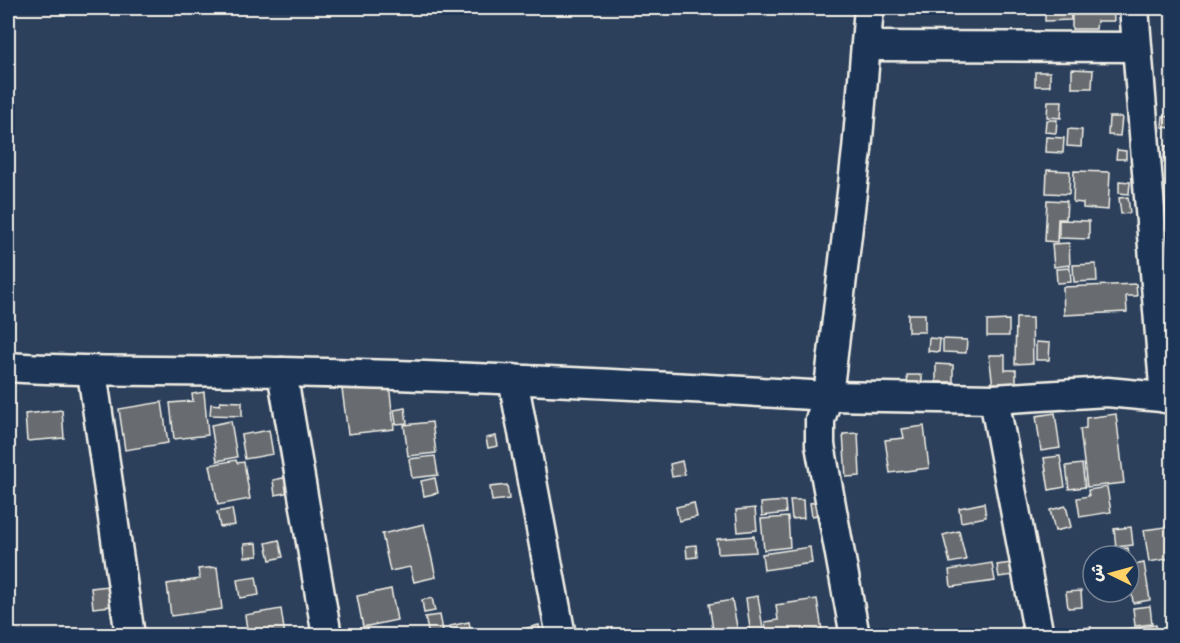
<svg xmlns="http://www.w3.org/2000/svg" width="1180" height="643" font-family="'Balsamiq Sans','Playpen Sans Arabic',sans-serif">
<rect width="100%" height="100%" fill="#2c405c"/>
<filter id="ink" filterUnits="userSpaceOnUse"><feTurbulence type="fractalNoise" baseFrequency=".0167" numOctaves="2"/><feDisplacementMap in="SourceGraphic" scale="12" xChannelSelector="R" yChannelSelector="G"/><feConvolveMatrix kernelMatrix="1 2 1 2 8 2 1 2 1" color-interpolation-filters="sRGB"/></filter>
<g filter="url(#ink)">
<!-- building -->
<g fill="#676c71" stroke="#f4f1e8" stroke-width="1.5">
<polygon points="1045,8 1070,8 1071,20 1045,21"/>
<polygon points="1072,8 1113,8 1114,21 1097,21 1096,29 1072,29"/>
<polygon points="1072,69 1093,70 1092,88 1072,88"/>
<rect x="1035" y="72" width="15" height="14"/>
<polygon points="1048,101 1062,101 1061,118 1047,117"/>
<polygon points="1163,116 1172,117 1172,128 1162,127"/>
<polygon points="1109,117 1122,117 1120,136 1108,135"/>
<polygon points="1046,120 1057,120 1056,133 1045,132"/>
<polygon points="1068,129 1082,130 1081,147 1067,146"/>
<polygon points="1046,137 1064,138 1063,153 1045,152"/>
<polygon points="1165,146 1172,146 1172,162 1164,162"/>
<polygon points="1117,150 1126,151 1126,159 1116,159"/>
<polygon points="1047,170 1070,171 1069,194 1046,193"/>
<polygon points="1074,171 1110,172 1108,210 1083,208 1083,203 1073,202"/>
<polygon points="1119,181 1130,182 1129,194 1119,193"/>
<polygon points="1128,197 1130,213 1121,214 1119,198"/>
<polygon points="1047,200 1067,201 1066,219 1058,219 1057,242 1045,241"/>
<polygon points="1059,220 1089,221 1089,239 1059,238"/>
<polygon points="1069,243 1070,265 1054,267 1052,244"/>
<polygon points="1096,264 1097,281 1074,282 1073,265"/>
<polygon points="1070,268 1071,282 1057,283 1056,269"/>
<polygon points="1136,284 1137,296 1126,296 1127,312 1064,315 1063,287"/>
<rect x="908" y="314" width="17" height="18"/>
<polygon points="1016,318 1032,318 1033,363 1015,364"/>
<polygon points="1009,320 1009,336 987,336 987,321"/>
<polygon points="929,338 940,339 939,352 928,351"/>
<polygon points="943,339 967,340 966,353 943,352"/>
<polygon points="1036,342 1050,343 1049,360 1036,360"/>
<polygon points="989,355 1005,355 1005,370 1016,370 1016,385 993,386"/>
<polygon points="936,364 953,365 953,382 936,382"/>
<polygon points="907,375 922,375 922,385 908,385"/>
<polygon points="389,384 394,429 348,434 342,389"/>
<polygon points="204,392 208,435 174,439 170,403 193,401 192,394"/>
<polygon points="220,401 242,402 242,416 210,415 211,404 220,405"/>
<polygon points="162,402 168,443 125,450 119,409"/>
<polygon points="405,408 407,423 396,424 394,410"/>
<polygon points="62,410 64,438 27,441 25,414"/>
<polygon points="1055,413 1060,448 1041,451 1036,416"/>
<polygon points="1116,414 1124,483 1087,487 1080,429 1086,428 1086,418"/>
<polygon points="231,421 237,457 217,461 211,425"/>
<polygon points="432,422 436,453 408,456 404,425"/>
<polygon points="924,426 929,468 890,473 885,440 904,438 902,429"/>
<polygon points="269,430 273,454 245,459 241,435"/>
<polygon points="858,433 860,476 846,477 843,434"/>
<polygon points="496,436 498,446 488,448 486,438"/>
<polygon points="435,456 438,475 412,478 409,459"/>
<polygon points="1060,456 1065,487 1049,490 1044,458"/>
<polygon points="236,460 237,463 244,462 250,499 218,505 210,465"/>
<polygon points="682,461 685,475 672,477 670,464"/>
<polygon points="1082,464 1085,487 1069,489 1066,466"/>
<polygon points="288,477 290,492 275,495 273,480"/>
<polygon points="435,478 438,493 424,496 421,481"/>
<polygon points="507,485 509,499 492,501 490,487"/>
<polygon points="1107,487 1111,512 1080,517 1077,498 1089,496 1088,490"/>
<polygon points="790,500 803,500 804,518 792,519"/>
<polygon points="785,501 786,513 762,516 761,503"/>
<polygon points="824,501 826,513 812,516 810,503"/>
<polygon points="694,503 697,517 679,521 676,507"/>
<polygon points="984,503 986,517 961,522 959,508"/>
<polygon points="1066,506 1071,527 1055,531 1050,510"/>
<polygon points="755,508 757,530 738,532 736,510"/>
<polygon points="232,509 235,525 220,527 217,512"/>
<polygon points="788,517 790,547 764,550 761,519"/>
<polygon points="424,524 436,577 414,582 410,567 390,571 382,534"/>
<polygon points="1172,526 1172,558 1149,562 1144,530"/>
<polygon points="1131,527 1133,545 1116,547 1114,529"/>
<polygon points="959,531 966,560 950,563 943,535"/>
<polygon points="754,536 756,552 718,554 717,539"/>
<polygon points="279,540 283,557 270,560 266,543"/>
<polygon points="257,543 258,556 245,557 244,544"/>
<polygon points="696,545 697,557 687,558 686,546"/>
<polygon points="810,547 812,563 764,570 762,554"/>
<polygon points="1128,548 1130,562 1129,556 1105,556 1104,550"/>
<polygon points="992,563 995,581 951,587 949,570"/>
<polygon points="1011,563 1013,575 999,577 997,565"/>
<polygon points="1144,563 1150,600 1133,603 1129,566"/>
<polygon points="217,567 222,609 171,616 167,584 200,579 198,569"/>
<polygon points="256,577 259,595 240,598 237,580"/>
<polygon points="108,586 111,606 93,608 91,588"/>
<polygon points="391,589 397,620 363,627 357,596"/>
<polygon points="1081,591 1082,607 1068,608 1066,592"/>
<polygon points="758,596 764,636 751,636 746,598"/>
<polygon points="432,598 435,611 424,613 422,600"/>
<polygon points="817,599 822,630 767,636 765,622 778,620 776,605"/>
<polygon points="732,600 738,632 749,630 749,636 714,636 709,604"/>
<polygon points="1150,606 1152,624 1135,626 1133,608"/>
<polygon points="281,609 285,636 248,636 245,615"/>
<polygon points="440,615 444,636 429,636 425,617"/>
<polygon points="469,622 472,636 452,636 450,626"/>
<polygon points="539,625 541,635 529,636 527,628"/>
<polygon points="1156,625 1158,636 1097,636 1097,633"/>
<polygon points="1091,627 1093,636 1074,636 1073,630"/>
</g>
<g fill="none" stroke-linecap="round" stroke-linejoin="round">
<defs>
<g id="minor">
<polyline points="1134,8 1165,398"/>
<polyline points="866,46 1136,47"/>
<path d="M8,367C100,373 192,370 284,372C466,376 647,385 828,396L857,150L869,8"/>
<polyline points="92,372 130,636"/>
<polyline points="282,372 327,636"/>
<polyline points="513,379 561,636"/>
<polyline points="994,399 1039,636"/>
<polyline points="855,636 820,445 820,420 828,396 994,399 1107,392 1172,398"/>
</g>
</defs>
<!-- minor casing -->
<use href="#minor" stroke="#f4f1e8" stroke-width="33"/>
<!-- minor -->
<use href="#minor" stroke="#1d3557" stroke-width="28"/>
</g>
</g>
<!-- margin -->
<rect width="1180" height="643" fill="none" stroke="#1d3557" stroke-width="30"/>
<rect x="15" y="15" width="1150" height="613" fill="none" stroke="#f4f1e8" stroke-width="2" filter="url(#ink)"/>
<!-- north arrow -->
<g transform="translate(1111 574) rotate(275)"><circle r="28" fill="#1d3557" stroke="#738091" stroke-width="1.5"/>
<path d="M0-4.5L10 22L0 15L-10 22Z" fill="#ffd166"/>
<text y="-9" font-size="16" font-weight="bold" text-anchor="middle" fill="#f4f1e8">ش</text>
</g>
</svg>
